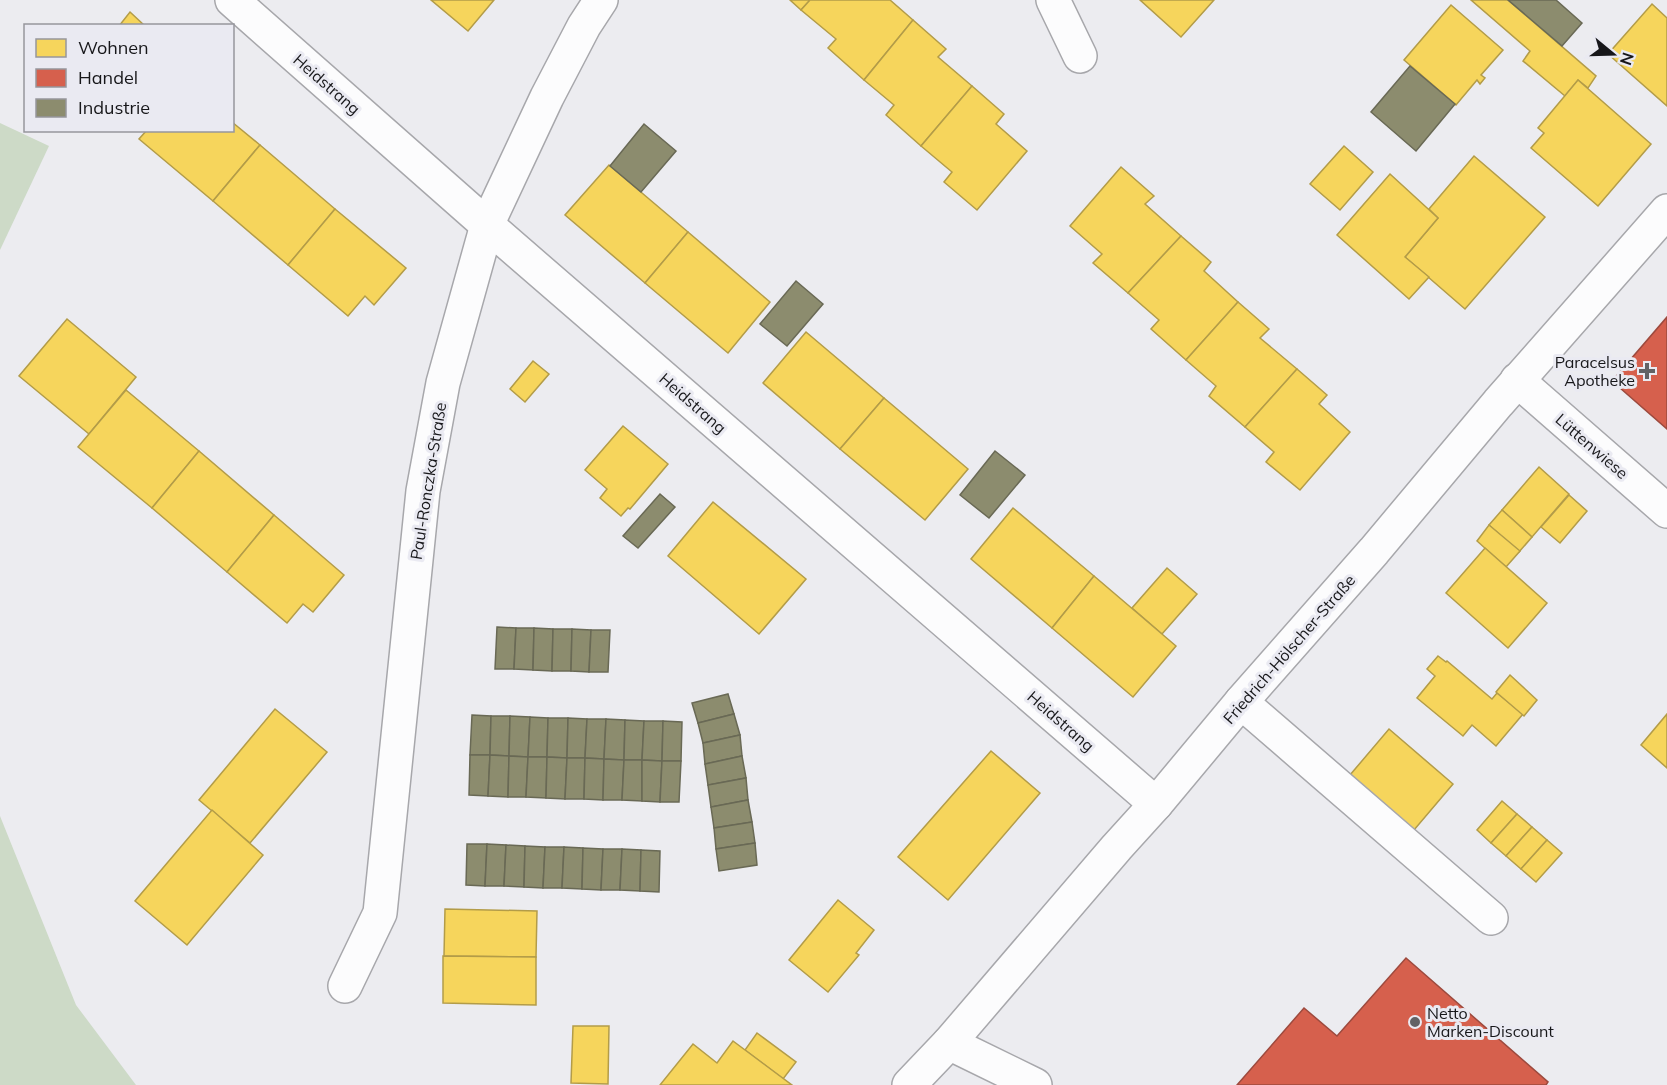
<svg xmlns="http://www.w3.org/2000/svg" width="1667" height="1085" font-family="Mulish,sans-serif">
<rect width="100%" height="100%" fill="#ececf0"/>
<!-- green -->
<g fill="#cddac7">
<polygon points="0,123 49,146 0,250"/>
<polygon points="0,816 76,1005 136,1085 0,1085"/>
</g>
<!-- homes -->
<g fill="#f6d55c" stroke="#b39c48" stroke-width="1.5">
<polygon points="431,0 494,0 468,31"/>
<polygon points="790,0 810,0 801,10"/>
<polygon points="810,0 890,0 913,20 864,80 828,48 836,39 801,10"/>
<polygon points="1140,0 1214,0 1181,37"/>
<polygon points="1471,0 1508,0 1596,76 1588,88 1578,80 1565,96 1523,61 1530,51"/>
<polygon points="1652,4 1667,18 1667,106 1608,54"/>
<polygon points="1451,5 1503,50 1481,75 1485,78 1480,84 1477,80 1456,105 1404,60"/>
<polygon points="130,12 145,26 119,26"/>
<polygon points="913,20 946,49 938,57 972,86 921,146 886,115 894,105 864,80"/>
<polygon points="1578,80 1651,144 1598,206 1531,148 1544,133 1538,128"/>
<polygon points="972,86 1004,114 996,124 1027,151 977,210 944,182 952,172 921,146"/>
<polygon points="232,122 260,145 213,201 139,139 147,130 232,130"/>
<polygon points="260,145 335,209 288,265 213,201"/>
<polygon points="1344,146 1373,172 1340,210 1310,184"/>
<polygon points="1474,156 1545,217 1465,309 1405,257 1438,218 1429,209"/>
<polygon points="609,165 688,232 645,283 565,215"/>
<polygon points="1121,167 1154,196 1145,204 1181,236 1128,293 1093,263 1102,254 1070,226"/>
<polygon points="1390,174 1438,218 1405,257 1429,277 1409,299 1337,235"/>
<polygon points="335,209 406,268 374,305 365,296 348,316 288,265"/>
<polygon points="688,232 770,302 728,353 645,283"/>
<polygon points="1181,236 1211,262 1204,271 1238,302 1186,360 1151,329 1159,320 1128,293"/>
<polygon points="1238,302 1269,329 1260,338 1297,369 1245,427 1209,396 1216,386 1186,360"/>
<polygon points="67,319 136,377 89,434 19,376"/>
<polygon points="806,332 884,398 840,449 763,383"/>
<polygon points="533,361 549,374 525,402 510,389"/>
<polygon points="1297,369 1327,395 1319,404 1350,432 1300,490 1266,462 1274,452 1245,427"/>
<polygon points="126,390 199,451 152,508 78,447"/>
<polygon points="884,398 968,469 925,520 840,449"/>
<polygon points="623,426 668,464 630,509 628,508 621,516 600,498 607,489 585,470"/>
<polygon points="199,451 274,515 227,572 152,508"/>
<polygon points="1539,467 1569,494 1532,537 1502,510"/>
<polygon points="1569,495 1587,511 1560,543 1541,527"/>
<polygon points="713,502 806,579 759,634 668,556"/>
<polygon points="1013,508 1094,576 1052,628 971,559"/>
<polygon points="1502,510 1532,537 1519,552 1489,525"/>
<polygon points="274,515 344,575 313,612 303,604 287,623 227,572"/>
<polygon points="1489,525 1520,551 1506,567 1477,541"/>
<polygon points="1485,548 1547,603 1508,648 1446,593"/>
<polygon points="1167,568 1197,594 1162,634 1132,608"/>
<polygon points="1094,576 1176,646 1133,697 1052,628"/>
<polygon points="1438,656 1446,662 1447,661 1492,699 1497,693 1523,714 1496,746 1472,725 1463,736 1417,698 1435,676 1427,669"/>
<polygon points="1510,675 1537,700 1524,716 1496,692"/>
<polygon points="275,709 327,752 250,843 199,800"/>
<polygon points="1667,714 1667,768 1641,745"/>
<polygon points="1389,729 1453,784 1414,830 1350,775"/>
<polygon points="991,751 1040,793 948,900 898,857"/>
<polygon points="1502,801 1517,814 1491,843 1477,830"/>
<polygon points="212,810 263,855 187,945 135,901"/>
<polygon points="1517,814 1532,827 1506,856 1491,843"/>
<polygon points="1532,827 1547,840 1521,869 1506,856"/>
<polygon points="1547,840 1562,853 1536,882 1521,869"/>
<polygon points="838,900 874,930 856,953 859,955 828,992 789,960"/>
<polygon points="445,909 537,911 536,957 444,956"/>
<polygon points="443,956 536,957 536,1005 443,1003"/>
<polygon points="573,1026 609,1026 608,1084 571,1083"/>
<polygon points="757,1033 796,1062 783,1079 745,1050"/>
<polygon points="733,1041 792,1085 660,1085 693,1044 717,1063"/>
</g>
<!-- shops -->
<g fill="#d6604d" stroke="#9d4a3e" stroke-width="1.5">
<polygon points="1667,317 1667,429 1612,381"/>
<polygon points="1406,958 1548,1082 1546,1085 1237,1085 1304,1008 1337,1036"/>
</g>
<!-- industry -->
<g fill="#8c8c6e" stroke="#696955" stroke-width="1.5">
<polygon points="1508,0 1556,0 1582,23 1562,46"/>
<polygon points="1410,66 1455,104 1416,151 1371,112"/>
<polygon points="644,124 676,151 641,192 610,166"/>
<polygon points="796,281 823,304 787,346 760,324"/>
<polygon points="995,451 1025,475 989,518 960,495"/>
<polygon points="660,494 675,507 638,548 623,536"/>
<polygon points="497,627 516,628 514,669 495,669"/>
<polygon points="516,628 534,628 533,670 514,669"/>
<polygon points="534,628 553,629 552,671 533,670"/>
<polygon points="553,629 572,629 571,671 552,671"/>
<polygon points="572,629 591,630 589,672 571,671"/>
<polygon points="591,630 610,630 608,672 589,672"/>
<polygon points="728,694 734,714 698,723 692,703"/>
<polygon points="734,714 740,735 703,743 698,723"/>
<polygon points="472,715 491,716 490,755 470,755"/>
<polygon points="491,716 510,716 509,756 490,755"/>
<polygon points="510,716 530,717 528,757 509,756"/>
<polygon points="530,717 548,718 547,757 528,757"/>
<polygon points="548,718 568,718 567,758 547,757"/>
<polygon points="568,718 587,719 585,758 567,758"/>
<polygon points="587,719 606,719 604,759 585,758"/>
<polygon points="606,719 625,720 624,760 604,759"/>
<polygon points="625,720 644,721 642,760 624,760"/>
<polygon points="644,721 663,721 662,761 642,760"/>
<polygon points="663,721 682,722 681,761 662,761"/>
<polygon points="740,735 742,756 705,764 703,743"/>
<polygon points="470,755 490,755 488,796 469,795"/>
<polygon points="490,755 509,756 508,797 488,796"/>
<polygon points="509,756 528,757 526,797 508,797"/>
<polygon points="742,756 746,778 708,785 705,764"/>
<polygon points="528,757 547,757 546,798 526,797"/>
<polygon points="547,757 567,758 565,799 546,798"/>
<polygon points="567,758 585,758 584,799 565,799"/>
<polygon points="585,758 604,759 603,800 584,799"/>
<polygon points="604,759 624,760 622,800 603,800"/>
<polygon points="624,760 642,760 642,801 622,800"/>
<polygon points="642,760 662,761 660,802 642,801"/>
<polygon points="662,761 681,761 679,802 660,802"/>
<polygon points="746,778 748,800 711,807 708,785"/>
<polygon points="748,800 752,822 714,828 711,807"/>
<polygon points="752,822 755,843 716,849 714,828"/>
<polygon points="755,843 757,865 719,871 716,849"/>
<polygon points="467,844 487,844 485,886 466,885"/>
<polygon points="487,844 506,845 504,886 485,886"/>
<polygon points="506,845 525,846 524,887 504,886"/>
<polygon points="525,846 545,847 543,888 524,887"/>
<polygon points="545,847 564,847 562,888 543,888"/>
<polygon points="564,847 583,848 582,889 562,888"/>
<polygon points="583,848 603,849 601,890 582,889"/>
<polygon points="603,849 622,849 620,890 601,890"/>
<polygon points="622,849 641,850 640,891 620,890"/>
<polygon points="641,850 660,851 659,892 640,891"/>
</g>
<g fill="none" stroke-linecap="round" stroke-linejoin="round">
<defs>
<g id="minor">
<polyline points="232,0 487,225 1156,804"/>
<polyline points="1053,0 1080,56"/>
<polyline points="1517,380 1667,511"/>
<polyline points="1241,702 1491,918"/>
<polyline points="345,986 380,913 423,491 443,383 487,225 547,97 584,26 601,0"/>
<polyline points="949,1043 1035,1085"/>
<polyline points="909,1085 949,1043 1117,847 1156,804 1241,702 1374,551 1498,403 1667,211"/>
</g>
</defs>
<!-- minor casing -->
<use href="#minor" stroke="#a7a7ab" stroke-width="36"/>
<!-- minor -->
<use href="#minor" stroke="#fcfcfd" stroke-width="33"/>
</g>
<!-- markers -->
<g fill="#626265" stroke="#eaeaf2" stroke-width="2">
<path d="M1644 362h6v6h6v6h-6v6h-6v-6h-6v-6h6z"/>
<circle cx="1415" cy="1022" r="6"/>
</g>
<g text-anchor="middle" stroke-width="6" stroke-linejoin="round" paint-order="stroke">
<!-- street labels -->
<g font-size="16" fill="#17171a" stroke="#eaeaf2">
<text transform="translate(327 84) rotate(41)" y="6">Heidstrang</text>
<text transform="translate(693 403) rotate(41)" y="6">Heidstrang</text>
<text transform="translate(1592 446) rotate(41)" y="6">Lüttenwiese</text>
<text transform="translate(428 481) rotate(-81)" y="6">Paul-Ronczka-Straße</text>
<text transform="translate(1289 649) rotate(-49)" y="6">Friedrich-Hölscher-Straße</text>
<text transform="translate(1061 721) rotate(41)" y="6">Heidstrang</text>
</g>
<!-- poi labels -->
<g font-size="16" fill="#17171a" stroke="#eaeaf2" text-anchor="end">
<text x="1635" y="368">Paracelsus<tspan x="1635" dy="18">Apotheke</tspan></text>
<text x="1427" y="1019" text-anchor="start">Netto<tspan x="1427" dy="18">Marken-Discount</tspan></text>
</g>
</g>
<!-- legend -->
<rect x="24" y="24" width="210" height="108" fill="#eaeaf2" stroke="#96969c" stroke-width="1.5"/>
<rect x="36" y="39" width="30" height="18" fill="#f6d55c" stroke="#96969c" stroke-width="1.5"/>
<text x="78" y="54" font-size="18" fill="#17171a">Wohnen</text>
<rect x="36" y="69" width="30" height="18" fill="#d6604d" stroke="#96969c" stroke-width="1.5"/>
<text x="78" y="84" font-size="18" fill="#17171a">Handel</text>
<rect x="36" y="99" width="30" height="18" fill="#8c8c6e" stroke="#96969c" stroke-width="1.5"/>
<text x="78" y="114" font-size="18" fill="#17171a">Industrie</text>
<!-- north arrow -->
<g transform="translate(1613 54) rotate(109)" stroke="#eaeaf2" stroke-width="4.5" paint-order="stroke">
<path d="M0-4.5L10 22L0 15L-10 22Z" fill="#17171a"/>
<text y="-9" font-size="16" font-weight="bold" text-anchor="middle" fill="#17171a">N</text>
</g>
</svg>
